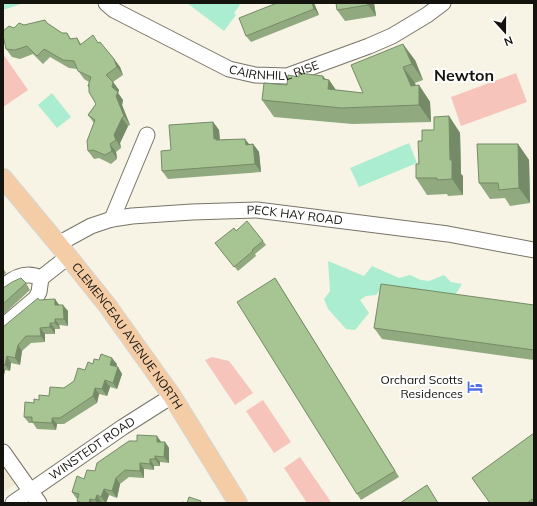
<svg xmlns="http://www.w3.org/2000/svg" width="537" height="506" font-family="Mulish,sans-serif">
<rect width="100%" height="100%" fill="#f7f4e5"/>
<!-- built -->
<polygon fill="#efead4" points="3,462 19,481 3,493"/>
<!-- green -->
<g fill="#f6c4ba">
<polygon points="3,54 28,90 3,107"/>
<polygon points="516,73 527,102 461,126 451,97"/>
<polygon points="212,357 229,361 253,393 235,405 205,360"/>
<polygon points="263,400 291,442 274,453 246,411"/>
<polygon points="300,457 331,502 330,503 307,503 284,468"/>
</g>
<!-- water -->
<g fill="#abedd1">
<polygon points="3,3 21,3 21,4 3,10"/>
<polygon points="187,3 238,3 240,5 234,13 236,15 224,31"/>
<polygon points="52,93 71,117 57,128 38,105"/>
<polygon points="409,143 417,163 359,187 350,168"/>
<polygon points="328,261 364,276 372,266 399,278 410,275 421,280 429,281 444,275 451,282 462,284 452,300 437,292 421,290 380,290 376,295 366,296 360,300 369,313 355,330 346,329 328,309 324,299 330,291"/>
</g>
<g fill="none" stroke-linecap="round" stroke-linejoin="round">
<defs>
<g id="minor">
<path id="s1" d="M106,3L114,10L229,69L255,75L287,76L369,46L392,36L427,15L443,3"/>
<polyline points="112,219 147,135"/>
<path id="s2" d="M58,244L91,226L112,219L132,216L192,212L257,210L448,234L534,250"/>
<path d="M3,287C14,277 26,271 41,278"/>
<polyline points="3,326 36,298 39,292 41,278 69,256"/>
<polyline points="3,452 39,503"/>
<path id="s3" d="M13,503L123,427L172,396"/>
</g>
<g id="major">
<path id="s4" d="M3,178L58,244L107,305L172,396L238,503"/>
</g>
</defs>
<!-- minor casing -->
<use href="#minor" stroke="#777467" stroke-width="17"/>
<!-- major casing -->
<use href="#major" stroke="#d5d5d4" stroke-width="20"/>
<!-- minor -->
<use href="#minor" stroke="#fff" stroke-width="15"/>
<!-- major -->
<use href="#major" stroke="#f4cda6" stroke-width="18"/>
</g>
<!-- wall -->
<g fill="#90a97e">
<polygon points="314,3 319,15 251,42 246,36"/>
<polygon points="374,3 376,16 345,21 337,10"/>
<polygon points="47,23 62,33 67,33 71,39 77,38 81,44 98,43 114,59 120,67 123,75 113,82 119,90 118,93 123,100 122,105 130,125 128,126 120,143 121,148 116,152 117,159 111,164 99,158 94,159 88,151 94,123 88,115 96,104 88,86 89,82 84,79 77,69 69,68 50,57 43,64 33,54 20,59 12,57 6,49 14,28 24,25"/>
<polygon points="415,60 423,80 415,83 415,85 419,85 430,102 431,122 352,124 274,117 262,100 287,85 325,79 329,80 336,90 363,93"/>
<polygon points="449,116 460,133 461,174 463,176 463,195 448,196 447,194 427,195 416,178 422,141"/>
<polygon points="213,122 219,130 220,140 245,139 249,144 253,144 259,152 261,172 168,179 162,171 171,150"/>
<polygon points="518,144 529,160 530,203 510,206 505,198 490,199 479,183"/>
<polygon points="236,231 263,241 266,245 255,254 256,256 238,271 215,243"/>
<polygon points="3,268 6,273 3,276"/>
<polygon points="275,278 399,477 361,500 357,494"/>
<polygon points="26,283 30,290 3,315 3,288"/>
<polygon points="39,300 59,305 68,311 68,326 59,325 60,329 55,329 55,334 45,334 45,342 31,343 22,351 20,365 11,363 10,371 5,370 4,375 3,375 3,327"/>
<polygon points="534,305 534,360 382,339 374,328"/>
<polygon points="93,364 117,364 116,367 118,367 122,374 117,389 110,387 107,396 99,394 97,403 64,424 57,424 56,430 37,429 33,423 29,423 24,417 34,403 39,400 49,396 64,388 74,381"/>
<polygon points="534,433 534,503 490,503"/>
<polygon points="161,442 165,442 169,448 169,463 160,462 160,466 154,466 154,470 144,469 144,478 129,477 120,484 117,498 109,495 106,503 101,502 101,503 78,503 77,501 78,499 76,498 72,492 84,479 95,471"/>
</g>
<!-- shaded-wall -->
<g fill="#758a66">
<polygon points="312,3 314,3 319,15 314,9"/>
<polygon points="367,3 374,3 376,16 368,5"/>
<polygon points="403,44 415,60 423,80 412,64"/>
<polygon points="114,59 120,67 123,75 117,67"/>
<polygon points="403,67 415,83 419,94 419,85 430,102 431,122 419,105"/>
<polygon points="323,76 329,84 329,80 340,96 328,89 323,79"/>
<polygon points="113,82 119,90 118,93 123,100 122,105 130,125 124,116 112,87"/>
<polygon points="449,116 460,133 461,174 463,176 463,195 452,179 450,160"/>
<polygon points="122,118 128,126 120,143 121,148 116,140 114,135"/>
<polygon points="213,122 219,130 220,144 214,139"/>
<polygon points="245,139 251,147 246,145"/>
<polygon points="110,144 116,152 117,159 112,151"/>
<polygon points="253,144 259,152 261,172 255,164"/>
<polygon points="518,144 529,160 530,203 519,188"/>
<polygon points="275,278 279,285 399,477 395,471"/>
<polygon points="55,299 60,306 55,305"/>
<polygon points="63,305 68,311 68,326 64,319"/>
<polygon points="55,319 59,325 60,329 55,323"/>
<polygon points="50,323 55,329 55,334 50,327"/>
<polygon points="40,328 45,334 45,342 41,336"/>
<polygon points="18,345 22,351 20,365 15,358"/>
<polygon points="7,356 11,363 10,371 5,365"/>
<polygon points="112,358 117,364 115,371 110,365"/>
<polygon points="118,367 122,374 117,389 113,383"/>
<polygon points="3,368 5,370 4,375 3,374"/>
<polygon points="105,380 110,387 107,396 102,389"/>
<polygon points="95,388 99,394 97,403 93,396"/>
<polygon points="52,418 57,424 56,430 52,423"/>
<polygon points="157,436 162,443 157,442"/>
<polygon points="165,442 169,448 169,463 164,457"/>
<polygon points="155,456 160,462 160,466 155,459"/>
<polygon points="150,459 154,466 154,470 150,464"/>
<polygon points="140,463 144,469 144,478 140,471"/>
<polygon points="116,478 120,484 117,498 112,491"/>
<polygon points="104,489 109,495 106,503 101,497"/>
<polygon points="97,495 101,502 101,503 97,503 95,500"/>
<polygon points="90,499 93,503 89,503"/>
</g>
<!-- building -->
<g fill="#a7c592" stroke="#758a66">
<polygon points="277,3 312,3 314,9 246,36 239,18"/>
<polygon points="336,3 367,3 368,5 337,10"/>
<polygon points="45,20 47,23 62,33 67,33 70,39 77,38 80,45 93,35 98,43 100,42 114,59 117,67 106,75 113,82 112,87 118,92 116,96 124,116 122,118 114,135 116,140 110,144 112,151 105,155 93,150 88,151 87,141 95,120 88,115 96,104 89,92 89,85 88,86 91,77 78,71 74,61 63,60 44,49 37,56 27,46 15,50 6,49 3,35 3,31 9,26 14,28 19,23 24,25"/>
<polygon points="403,44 412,64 403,67 411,86 419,85 419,105 341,108 262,100 264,83 287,85 288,75 299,77 299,73 323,76 323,79 329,80 328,89 363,93 351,65"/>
<polygon points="449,116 450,160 452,160 452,179 437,180 437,178 416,178 416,164 419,164 418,141 422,141 422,130 434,130 434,117"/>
<polygon points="213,122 214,139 216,138 216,140 245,139 246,145 253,144 255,164 162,171 161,151 171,150 169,125"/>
<polygon points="477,144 518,144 519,188 499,190 498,183 479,183"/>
<polygon points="247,221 263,241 252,250 253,251 234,267 215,243 234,228 236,231"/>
<polygon points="21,278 26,283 3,304 3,288 12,282"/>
<polygon points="275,278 395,471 357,494 237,302"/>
<polygon points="381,284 534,305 534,350 374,328"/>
<polygon points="38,298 39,300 55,299 55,305 63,305 64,319 55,319 55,323 50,323 50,327 40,328 41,336 26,336 18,345 15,358 7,356 5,365 3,364 3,327"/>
<polygon points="101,354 112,358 110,365 118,367 113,383 105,380 102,389 95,388 93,396 60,418 52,418 52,423 32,422 32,417 24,417 25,402 34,403 34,399 39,400 39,395 49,396 50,387 64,388 74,381 78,368 85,370 88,362 93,364 94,359 99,360"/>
<polygon points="534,433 534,498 527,503 490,503 472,478"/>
<polygon points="137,435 157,436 157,442 165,442 164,457 155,456 155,459 150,459 150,464 140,463 140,471 125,470 116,478 112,491 104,489 101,497 97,495 95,500 90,499 89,503 82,503 77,501 79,494 72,492 77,476 84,479 87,470 95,471 97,463 129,441 137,441"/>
<polygon points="427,485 438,503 400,503"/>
<polygon points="189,497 201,501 200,503 182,503 182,502 187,503"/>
</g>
<!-- icons -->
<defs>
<symbol id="hotel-bare" viewBox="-9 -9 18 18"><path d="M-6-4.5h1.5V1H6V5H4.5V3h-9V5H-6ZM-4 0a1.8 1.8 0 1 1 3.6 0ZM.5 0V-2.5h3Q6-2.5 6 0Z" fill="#506fe4" stroke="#fff" stroke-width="2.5" paint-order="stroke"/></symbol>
</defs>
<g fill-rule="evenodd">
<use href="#hotel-bare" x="464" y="376" width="22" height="22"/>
</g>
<g text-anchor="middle" stroke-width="4" stroke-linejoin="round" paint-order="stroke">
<!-- street labels -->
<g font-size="12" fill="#14130e" stroke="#fff">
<text dy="4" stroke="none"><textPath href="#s1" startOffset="186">CAIRNHILL RISE</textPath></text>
<text dy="4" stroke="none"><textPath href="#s2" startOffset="243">PECK HAY ROAD</textPath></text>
<text dy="4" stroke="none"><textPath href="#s4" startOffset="201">CLEMENCEAU AVENUE NORTH</textPath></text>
<text dy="4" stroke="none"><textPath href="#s3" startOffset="96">WINSTEDT ROAD</textPath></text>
</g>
<!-- poi labels -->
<g font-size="12" fill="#14130e" stroke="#fff" text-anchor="end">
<text x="463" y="384">Orchard Scotts<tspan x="463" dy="14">Residences</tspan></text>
</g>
<!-- district labels -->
<g font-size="16" font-weight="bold" fill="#14130e" stroke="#fff">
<text x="464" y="81">Newton</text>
</g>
</g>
<!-- border -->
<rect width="537" height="506" fill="none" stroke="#14130e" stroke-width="8"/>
<!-- north arrow -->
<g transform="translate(505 32) rotate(159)" stroke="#ffffff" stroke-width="3" paint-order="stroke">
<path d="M0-3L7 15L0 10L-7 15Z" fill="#14130e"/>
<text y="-6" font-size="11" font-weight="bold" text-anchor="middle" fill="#14130e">N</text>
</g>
</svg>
